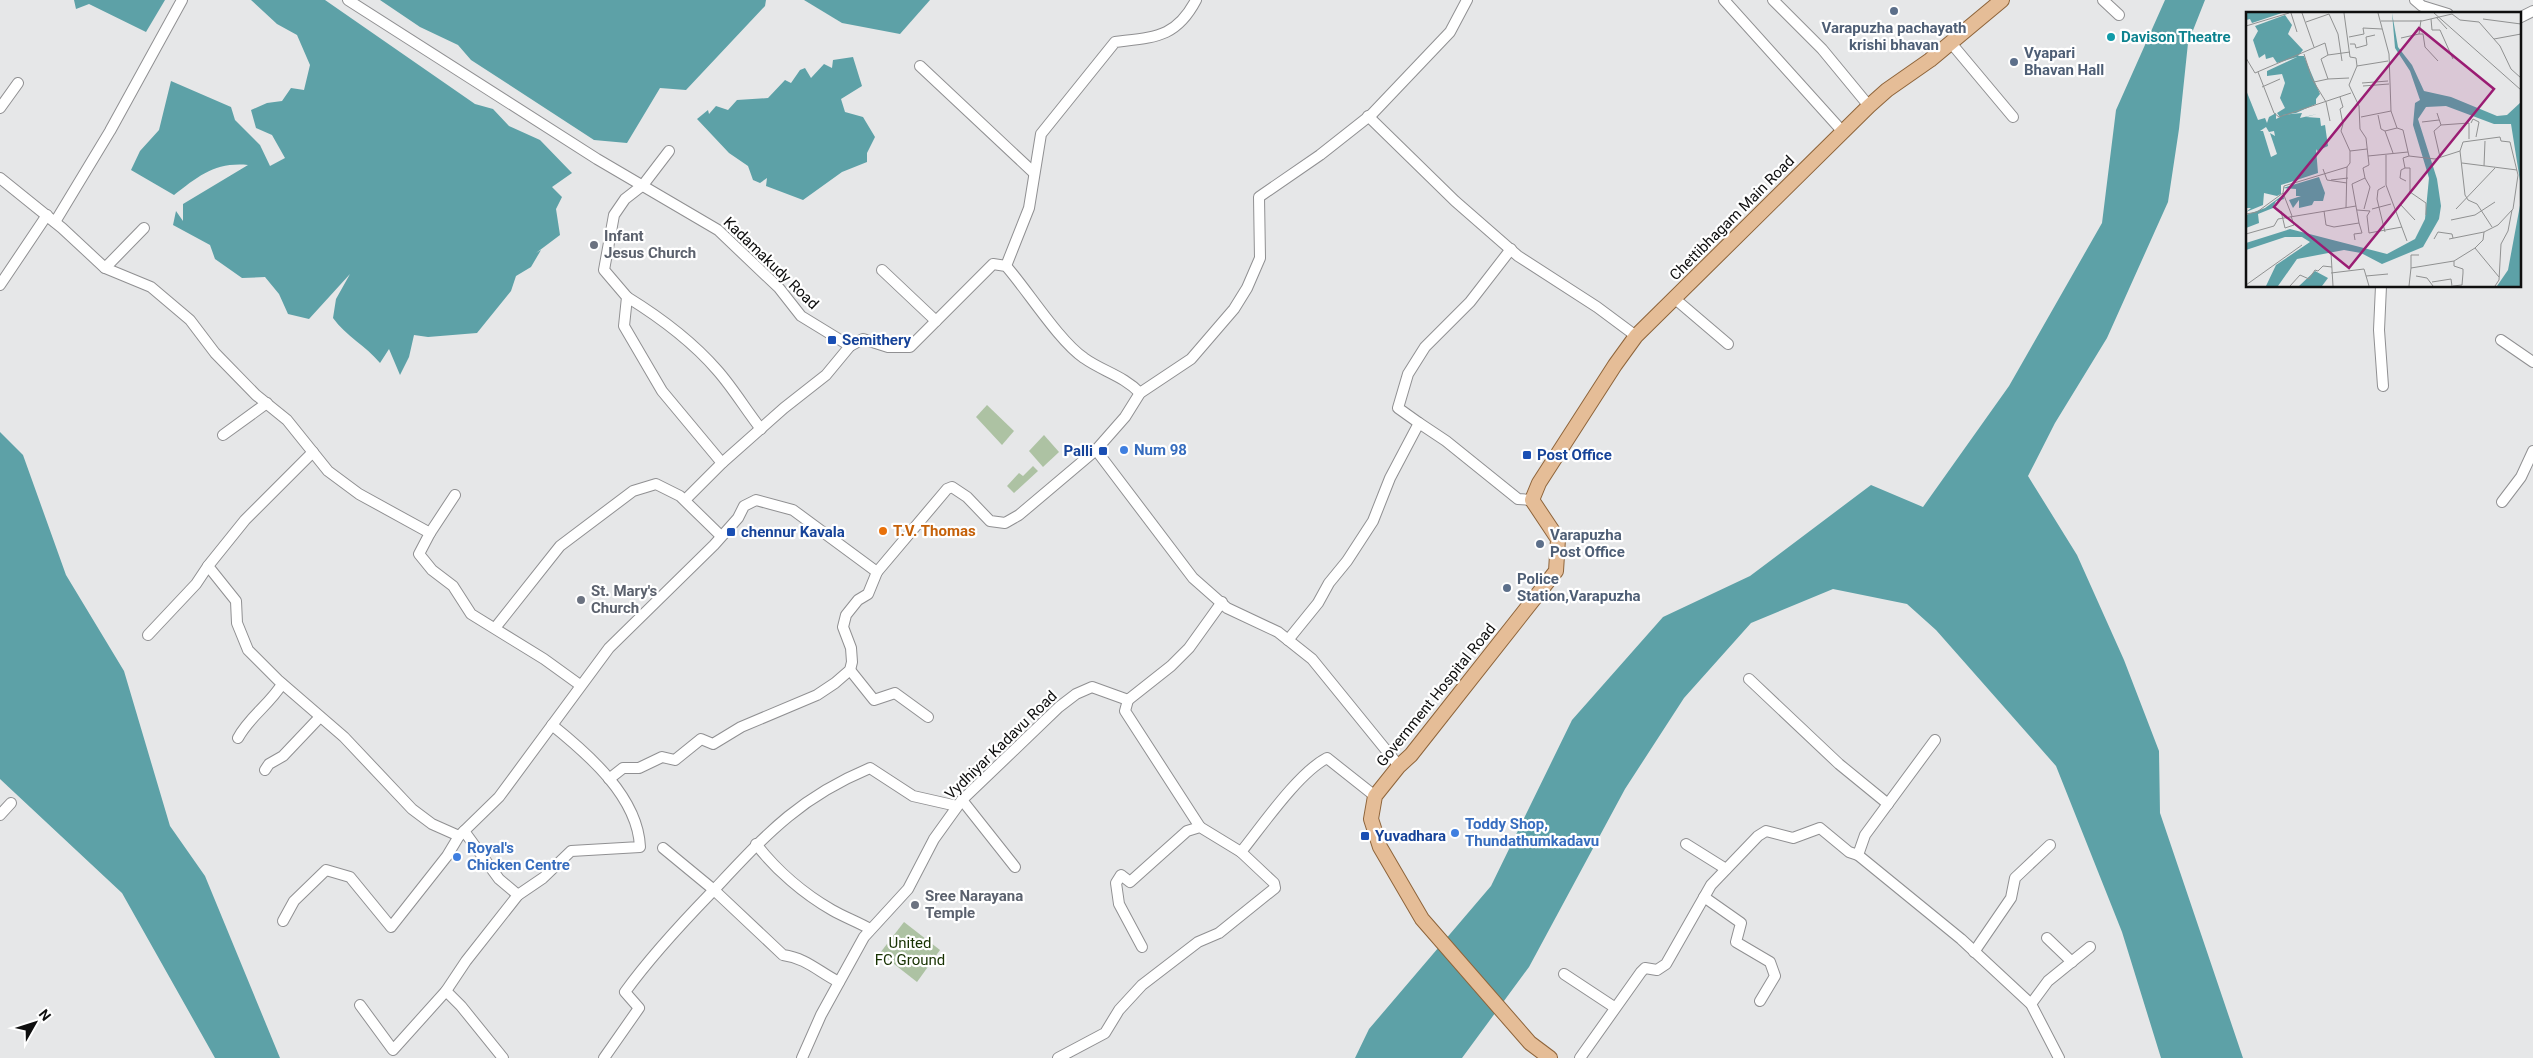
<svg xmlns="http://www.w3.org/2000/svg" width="2533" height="1058" font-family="Roboto,sans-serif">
<rect width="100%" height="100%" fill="#e6e7e8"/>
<!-- green -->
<g fill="#adc2a3">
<polygon points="987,405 1014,431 1002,445 976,417"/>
<polygon points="1044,435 1059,452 1043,467 1029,451"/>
<polygon points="1033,466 1038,471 1014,493 1007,486 1019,473 1023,476"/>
<polygon points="904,922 940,950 917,982 880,953"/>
</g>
<!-- water -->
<g fill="#5da1a7">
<polygon points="74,0 165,0 146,32 89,4 76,9"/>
<path d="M251,0H325L475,104L493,109L509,126L540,140L572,173L552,187L562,197L556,209L560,235L536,253L541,250L531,267L516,276L511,291L477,333L428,337L414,335L409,357L400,375L389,349L380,363C366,346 346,336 333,318L336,299L350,274L309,319L288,314L279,294L265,277L242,278L215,259L210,245L173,225L176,211L183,221V204L248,165C215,162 199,176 174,195L131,170L140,151L159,130L171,81L231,107L235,120L260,145L270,166L285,158L272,135L256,128L251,110L267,103L282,101L291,88L304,90L310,65L297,35L277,24Z"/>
<polygon points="380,0 766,0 765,6 686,90 660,88 627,143 594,140 471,60 458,45 420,27"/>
<polygon points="804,0 930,0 900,34 842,23"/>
<polygon points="2165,0 2205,0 2188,43 2179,129 2168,202 2107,338 2055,423 2028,476 2077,555 2124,660 2159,751 2160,813 2243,1058 2161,1058 2122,932 2056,766 1936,630 1907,604 1833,589 1751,623 1684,698 1625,789 1529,967 1462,1058 1355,1058 1369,1029 1491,886 1572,720 1663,617 1750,576 1871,485 1923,507 2009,386 2102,223 2116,110"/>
<polygon points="853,57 862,86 841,99 845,112 863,117 875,137 867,153 867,162 842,172 803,200 766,186 767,178 760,183 753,180 748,166 729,153 697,119 708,110 709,114 716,106 728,110 737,100 768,98 785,80 791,83 800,70 805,68 811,78 824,64 832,68 833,60"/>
<polygon points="0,432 23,455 66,575 124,671 170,826 205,876 280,1058 215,1058 122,893 0,779"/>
</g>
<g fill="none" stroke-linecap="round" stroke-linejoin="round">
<defs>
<g id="minor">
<polyline points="348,0 597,159 718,230 779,288 801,316 850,346"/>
<polyline points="1724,0 1843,132"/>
<polyline points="1773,0 1822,49 1869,106"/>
<polyline points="2103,0 2119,15"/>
<polyline points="2415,0 2422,6 2448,14"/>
<polyline points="2519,18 2533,11"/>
<polyline points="1951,43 2013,117"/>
<polyline points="920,66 1033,172"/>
<polyline points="0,108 18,83"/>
<polyline points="1368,116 1455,201 1518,256 1597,307 1636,336"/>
<polyline points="669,151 643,185 625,199 614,215 604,270 627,297 624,326 662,391 722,463"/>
<polyline points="0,178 62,228 105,268 151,287 190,320 215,353 256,395 287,420 328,471 359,494 430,533 419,554 432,570 453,586 471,614 544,659 580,685"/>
<polyline points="55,222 110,131 182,0"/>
<path d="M1006,266L1029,208L1041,134L1115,42C1155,37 1176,38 1196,0"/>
<polyline points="105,268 144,228"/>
<polyline points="882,270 936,321"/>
<polyline points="0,285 47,215"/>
<polyline points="2381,286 2379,330 2383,386"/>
<path d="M627,297C661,318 691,340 717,370C733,388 746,410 761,429"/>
<polyline points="1674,298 1728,344"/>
<polyline points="2501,340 2533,362"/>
<polyline points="1419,423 1398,408 1408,374 1425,347 1470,302 1511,249"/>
<polyline points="223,435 267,403"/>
<polyline points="1096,450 1193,578 1227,608 1278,632 1312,659 1399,766"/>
<polyline points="313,452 245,520 208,566 236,601 237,623 248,650 278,680 344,737 412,809 432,824 459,836 499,797 609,648 714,545 738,518 744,506 756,500 793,510 877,572 947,489 952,487 967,497 990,521 1005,523 1019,515 1096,450 1125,417 1140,393 1191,359 1234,309 1247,288 1260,258 1259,197 1320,155 1372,114 1450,32 1467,0"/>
<path d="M685,500L722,463L784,408L826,375L850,346L863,339L888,347H910L993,264L1006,266C1028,291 1059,341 1084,358C1102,371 1124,376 1140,393"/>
<polyline points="2502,502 2521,477 2533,451"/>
<polyline points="430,533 455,495"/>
<polyline points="495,628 560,546 633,491 656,484 680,496 721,536"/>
<polyline points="148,635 196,584 208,566"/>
<polyline points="1288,640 1318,603 1329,583 1347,561 1373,521 1390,478 1419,423 1446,441 1518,499 1532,500"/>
<polyline points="850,670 874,700 895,693 928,717"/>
<polyline points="1749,679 1839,764 1888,804"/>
<polyline points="1128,700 1125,711 1200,827"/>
<path d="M238,738C249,717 270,704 282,684"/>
<polyline points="265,770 269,764 283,756 320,717"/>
<polyline points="609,779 623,768 639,768 662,757 675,760 701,739 713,744 741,727 817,695 835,683 850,670 852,662 851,648 843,627 846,615 858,600 868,594 877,572"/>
<polyline points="962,800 1015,867"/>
<polyline points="0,815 11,803"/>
<polyline points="464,831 499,879 518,895"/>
<path d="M756,844C776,870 804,894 832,910C844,917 858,922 870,929"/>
<polyline points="1686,844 1726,869"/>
<path d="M663,848L714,890L783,955C806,958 819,972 839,982"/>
<polyline points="1858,855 1961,939 2031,1004 2059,1058"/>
<polyline points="1704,897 1741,923 1736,942 1770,962 1775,976 1760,1001"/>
<polyline points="283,921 294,901 326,870 350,877 391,927 447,856 459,836"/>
<polyline points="2047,938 2072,962"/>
<polyline points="1142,947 1119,904 1116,883 1121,875 1130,882 1187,831 1200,827 1241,852"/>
<polyline points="1974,952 2011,898 2015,878 2050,845"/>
<polyline points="1564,974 1614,1007"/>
<polyline points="2031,1004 2048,981 2090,947"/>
<polyline points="360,1005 393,1050 446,991"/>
<path d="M503,1058L461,1006L446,991L466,961L518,895L543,878L571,851L640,847C638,797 588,754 552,725"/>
<path d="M604,1058L639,1008L625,992C651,956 680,925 710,894C764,837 796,799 870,768L913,796L957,806"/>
<polyline points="802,1058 821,1015 864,937 908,889 934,839 962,800 1059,707 1076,694 1092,687 1128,700 1171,666 1189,648 1222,602"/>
<path d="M1058,1058L1105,1033L1119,1010L1142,985L1198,942L1219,933L1275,888L1274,883L1241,852C1262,826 1298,773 1327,758L1375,796"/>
<polyline points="1580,1058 1641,972 1645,968 1657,970 1666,964 1711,885 1758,836 1766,831 1793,838 1820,828 1849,852 1858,855 1865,835 1935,740"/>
</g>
<polyline id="major" points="1550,1058 1530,1043 1422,919 1380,847 1371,819 1375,796 1399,766 1411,755 1556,571 1558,539 1532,500 1539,483 1615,365 1636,336 1869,106 1887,90 1930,60 2002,0"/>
</defs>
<!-- minor casing -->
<use href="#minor" stroke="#909092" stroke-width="12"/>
<!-- major casing -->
<use href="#major" stroke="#8e643a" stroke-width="16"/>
<!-- minor -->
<use href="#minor" stroke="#fff" stroke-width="10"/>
<!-- major -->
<use href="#major" stroke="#e5bd97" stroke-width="14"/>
</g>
<!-- markers -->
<g fill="#5c6f8a" stroke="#fff" stroke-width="2">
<circle cx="1894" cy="11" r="5"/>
<circle cx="2014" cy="62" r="5"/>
<circle cx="1540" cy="544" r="5"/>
<circle cx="1507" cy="588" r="5"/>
</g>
<circle fill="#0f9aa8" stroke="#fff" stroke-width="2" cx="2111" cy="37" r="5"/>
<g fill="#6b7280" stroke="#fff" stroke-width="2">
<circle cx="594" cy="245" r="5"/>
<circle cx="581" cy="600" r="5"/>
<circle cx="915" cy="905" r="5"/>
</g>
<g fill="#1a4fb4" stroke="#fff" stroke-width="2">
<rect x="827" y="335" width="10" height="10" rx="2.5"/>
<rect x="1098" y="446" width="10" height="10" rx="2.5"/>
<rect x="1522" y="450" width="10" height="10" rx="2.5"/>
<rect x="726" y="527" width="10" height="10" rx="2.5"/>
<rect x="1360" y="831" width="10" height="10" rx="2.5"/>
</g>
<g fill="#3f7fe0" stroke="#fff" stroke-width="2">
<circle cx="1124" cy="450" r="5"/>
<circle cx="1455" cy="833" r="5"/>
<circle cx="457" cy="857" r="5"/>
</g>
<circle fill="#e8710a" stroke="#fff" stroke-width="2" cx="883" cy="531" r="5"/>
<g text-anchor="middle" stroke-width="4.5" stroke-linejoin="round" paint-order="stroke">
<!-- service labels -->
<g font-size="15" font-weight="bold" fill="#4e5e75" stroke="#fff" text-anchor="start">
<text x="1894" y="33" text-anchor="middle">Varapuzha pachayath<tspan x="1894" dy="17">krishi bhavan</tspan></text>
<text x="2024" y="58">Vyapari<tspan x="2024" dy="17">Bhavan Hall</tspan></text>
<text x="1550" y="540">Varapuzha<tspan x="1550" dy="17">Post Office</tspan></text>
<text x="1517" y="584">Police<tspan x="1517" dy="17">Station,Varapuzha</tspan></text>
</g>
<!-- culture labels -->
<g font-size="15" font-weight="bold" fill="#0d838f" stroke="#fff" text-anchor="start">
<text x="2121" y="42">Davison Theatre</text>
</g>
<!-- street labels -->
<g font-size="15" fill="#0f0f0f" stroke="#fff">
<text transform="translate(1732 218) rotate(-45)" y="5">Chettibhagam Main Road</text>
<text transform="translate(771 263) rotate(44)" y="5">Kadamakudy Road</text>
<text transform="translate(1436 695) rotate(-51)" y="5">Government Hospital Road</text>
<text transform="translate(1001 745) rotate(-44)" y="5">Vydhiyar Kadavu Road</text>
</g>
<!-- worship labels -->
<g font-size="15" font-weight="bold" fill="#5b616d" stroke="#fff" text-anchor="start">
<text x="604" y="241">Infant<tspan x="604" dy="17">Jesus Church</tspan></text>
<text x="591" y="596">St. Mary's<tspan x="591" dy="17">Church</tspan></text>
<text x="925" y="901">Sree Narayana<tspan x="925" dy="17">Temple</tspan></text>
</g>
<!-- transit labels -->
<g font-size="15" font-weight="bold" fill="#164399" stroke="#fff" text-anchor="start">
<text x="842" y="345">Semithery</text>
<text x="1093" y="456" text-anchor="end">Palli</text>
<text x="1537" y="460">Post Office</text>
<text x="741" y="537">chennur Kavala</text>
<text x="1375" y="841">Yuvadhara</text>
</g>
<!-- shop labels -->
<g font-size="15" font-weight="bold" fill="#366cbe" stroke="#fff" text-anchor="start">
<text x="1134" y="455">Num 98</text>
<text x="1465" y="829">Toddy Shop,<tspan x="1465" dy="17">Thundathumkadavu</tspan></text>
<text x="467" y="853">Royal's<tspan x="467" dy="17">Chicken Centre</tspan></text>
</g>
<!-- food labels -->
<g font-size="15" font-weight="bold" fill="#c56008" stroke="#fff" text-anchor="start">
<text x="893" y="536">T.V. Thomas</text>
</g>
<!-- park labels -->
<g font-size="15" fill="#173202" stroke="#fff">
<text x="910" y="948">United<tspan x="910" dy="17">FC Ground</tspan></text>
</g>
</g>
<!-- overview -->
<g transform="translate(2246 12)">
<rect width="275" height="275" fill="#e6e7e8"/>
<path d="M0,1H36L6,11L4,7L0,8ZM146,1L152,35L166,53L178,79L205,85L251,104L261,103L275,90V175L265,112H248L200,94L180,95L172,107L191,167L195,194L193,207L177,235L136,252L115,241L98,238L51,247L32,274H20L30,253L64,230L56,225H39L0,238V231L44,217L141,242L169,227L179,207L183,166L167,113L169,91L174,88L164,59L149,36ZM39,3L46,13L42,22L57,38L52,44H58L74,82L70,87V92L50,101L36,103L56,101L54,106L71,102L60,105L74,106L75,114L79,113L82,134L71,139L70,137L72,161L35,173V182L31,184L18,181L17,193L0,200L5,196H0V78L12,108L19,106L21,111L23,105L30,101V107L34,105L31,101L39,96L34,86L39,71L36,62L21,64V59L51,45L31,51L27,45L20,47L19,42L13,46L7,28L12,19L9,14ZM20,115L23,120L28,119L29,124L24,121L31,142L25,145L17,119H14ZM73,165L79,181L77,189H68L66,193L53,196V188L47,196L43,188L55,184H50V177L37,176ZM37,183L38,187L30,189L27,196L12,202L13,211L0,216V203L19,196ZM275,188V274H251L262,258ZM69,259L82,266L76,274H53Z" fill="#5da1a7" fill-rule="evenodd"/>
<path fill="none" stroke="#909191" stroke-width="1" d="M45,1L51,20M56,1L68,35M132,1L143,42L145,99L151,116L157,118L163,144L189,147L214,139L217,130L254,125L255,129L264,130L272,163L267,197L252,213L238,220L237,228L229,236L208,249L165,256L163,274M188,1L275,78M190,5L201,17M185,7L186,18H194L207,47M237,7L275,12M175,8L173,22H177L179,35L192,49M135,9H176L206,2L214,8L233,10L254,34L265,57L275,66M60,10L83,2L92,22L96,49M0,14L43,1M103,25L118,22L117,16L136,17M155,26L173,22M248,27L275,22M104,32H109L110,36L121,33L120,25L129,23M58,42L66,67L80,90M0,46L9,61L79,31L82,43L104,40M111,54L142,49M12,60L28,101L33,105L105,81M82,67L103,66M68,70L82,67L75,47L82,43M116,71L142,69M117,74L143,72M16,75L34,67M94,85L97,95L94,97L97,112L95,119L104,139M80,90L84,109M191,101L195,113L188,119L194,145M132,103L135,117L139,119M115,105L145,99M176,110L193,108M225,111L227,107L233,110L230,125M195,113L223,111V127M214,139L219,183L222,188L231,192L246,215M147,141L139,119L151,116M140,143V173L161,229M122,144L162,140M163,144L157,146L159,156H164V181L154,192L169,208M216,151L271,158M238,154L239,129M159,156L155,158L154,166L160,169M77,157L81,168L101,171M85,168L102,166M164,180L180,191V203M37,181L46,204M100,196L101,155M118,197L124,175L119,166M126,197L145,192M210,197L249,156M111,198L124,199L121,204L123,221L156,215M35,199L39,216L48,213L45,204M78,199L80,213L88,215L113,211L106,172L119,166L117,156L123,153L120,126L114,117L113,94L103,73L111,54L110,46L104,45L98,1M0,202L11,200L37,181L38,174L101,155L104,151V139L121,137M205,208L229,203L249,190M139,220L131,187L132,178L139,174M0,222L28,214L32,207L110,194M188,227L192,220L206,222L207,226M203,227L238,220M109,228L108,222L116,221L113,211M229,236L253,265M85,241L87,274M165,256V243H173M85,261L118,257L123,274M120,264L142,262M170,264L181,266L187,274M186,270L205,267L206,274M0,273L56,233M44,274L54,263L63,267L69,258L72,259L77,254L86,255M207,274L216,273L217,261V257L208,254V249M249,274L253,268L255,232L262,219L266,198"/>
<path fill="#9a1c73" fill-opacity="0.15" stroke="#9a1c73" stroke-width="2.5" d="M173,16L248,77L103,256L28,195Z"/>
<rect width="275" height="275" fill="none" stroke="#0f0f0f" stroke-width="2.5"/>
</g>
<!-- north arrow -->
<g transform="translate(35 1023) rotate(51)" stroke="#ffffff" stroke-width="4" paint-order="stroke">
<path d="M0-4L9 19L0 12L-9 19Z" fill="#0f0f0f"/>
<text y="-8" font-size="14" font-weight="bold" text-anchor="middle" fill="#0f0f0f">N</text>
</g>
</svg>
